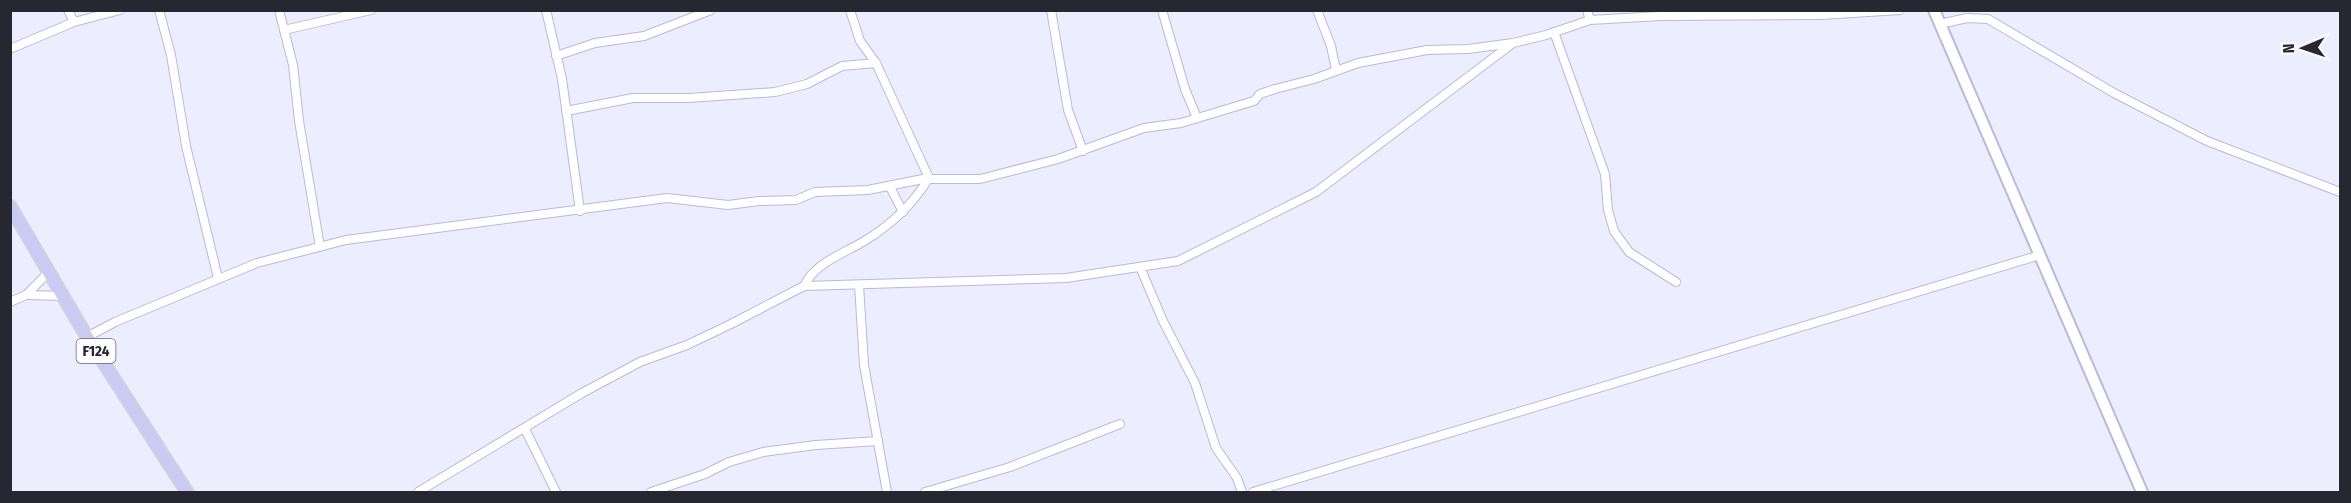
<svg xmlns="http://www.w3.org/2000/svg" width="2351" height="503" font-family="'Fira Sans Condensed',sans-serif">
<rect width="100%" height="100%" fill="#ecedff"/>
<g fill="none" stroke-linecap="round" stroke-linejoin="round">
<defs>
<g id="minor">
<polyline points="68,10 74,22"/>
<polyline points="159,10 171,55 186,146 218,278"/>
<polyline points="279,10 293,65 299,121 320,247"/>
<polyline points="546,10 562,79 580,211"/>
<polyline points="1051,10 1068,110 1083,151"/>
<polyline points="1162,10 1185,89 1197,118"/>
<polyline points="1317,10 1331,46 1336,70"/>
<polyline points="1587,10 1590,20"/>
<polyline points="1940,24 1967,18 1988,19 2114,93 2207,141 2340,192"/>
<polyline points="284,30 371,10"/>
<polyline points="1554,32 1605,174 1608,210 1614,231 1629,252 1676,282"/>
<polyline points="10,49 74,22 120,10"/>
<polyline points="556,56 595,43 644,36 711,10"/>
<polyline points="566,111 633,98 689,98 775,92 807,84 842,66 876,63"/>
<polyline points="890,187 903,212"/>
<polyline points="1140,267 1163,321 1195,383 1216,448 1237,478 1242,492"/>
<polyline points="859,285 864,365 887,492"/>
<path d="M804,286C815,262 844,254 866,240C892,224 913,204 929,178L876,63L860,41L850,10"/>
<polyline points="26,295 63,296"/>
<polyline points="10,302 26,295 49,272"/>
<polyline points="87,337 115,322 257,263 346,240 667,198 728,205 759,201 796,200 815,192 868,190 923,179 980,179 1058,159 1144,128 1181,123 1254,101 1260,94 1275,89 1314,79 1358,63 1427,50 1468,49 1513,43 1546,35 1590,20 1660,16 1821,15 1900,10"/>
<polyline points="525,429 556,492"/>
<polyline points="418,492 582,393 640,362 687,345 729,325 804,286 1066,278 1178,261 1316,192 1513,43"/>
<polyline points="651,492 705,474 729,462 763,452 816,445 878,441"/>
<polyline points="925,492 1010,467 1120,424"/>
<polyline points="1253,492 2040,255"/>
</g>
<polyline id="tertiary" points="1934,10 2142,492"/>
<polyline id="primary" points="10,206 87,337 187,492"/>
</defs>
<!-- minor casing -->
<use href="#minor" stroke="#b9bad6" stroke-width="10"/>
<!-- tertiary casing -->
<use href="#tertiary" stroke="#b9bad6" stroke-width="14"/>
<!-- primary casing -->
<use href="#primary" stroke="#d4d4d6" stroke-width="15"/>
<!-- minor -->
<use href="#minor" stroke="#fff" stroke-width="8"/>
<!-- tertiary -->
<use href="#tertiary" stroke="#fff" stroke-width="10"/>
<!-- primary -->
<use href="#primary" stroke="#cacaf3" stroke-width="12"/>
</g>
<g text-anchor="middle" stroke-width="4.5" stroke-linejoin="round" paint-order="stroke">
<!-- shield labels -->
<rect fill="#fcfcfc" stroke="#67676f" stroke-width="1.5" x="76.5" y="339" width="39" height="24" rx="4.5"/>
<g font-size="15" font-weight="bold" fill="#272732">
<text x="96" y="356">F124</text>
</g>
</g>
<!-- border -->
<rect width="2351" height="503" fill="none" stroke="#272732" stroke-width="24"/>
<!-- north arrow -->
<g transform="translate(2303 48) rotate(268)" stroke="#fcfcfc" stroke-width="4.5" paint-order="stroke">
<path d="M0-4.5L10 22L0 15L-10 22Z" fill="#272732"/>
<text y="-9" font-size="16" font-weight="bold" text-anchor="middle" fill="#272732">N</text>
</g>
</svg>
